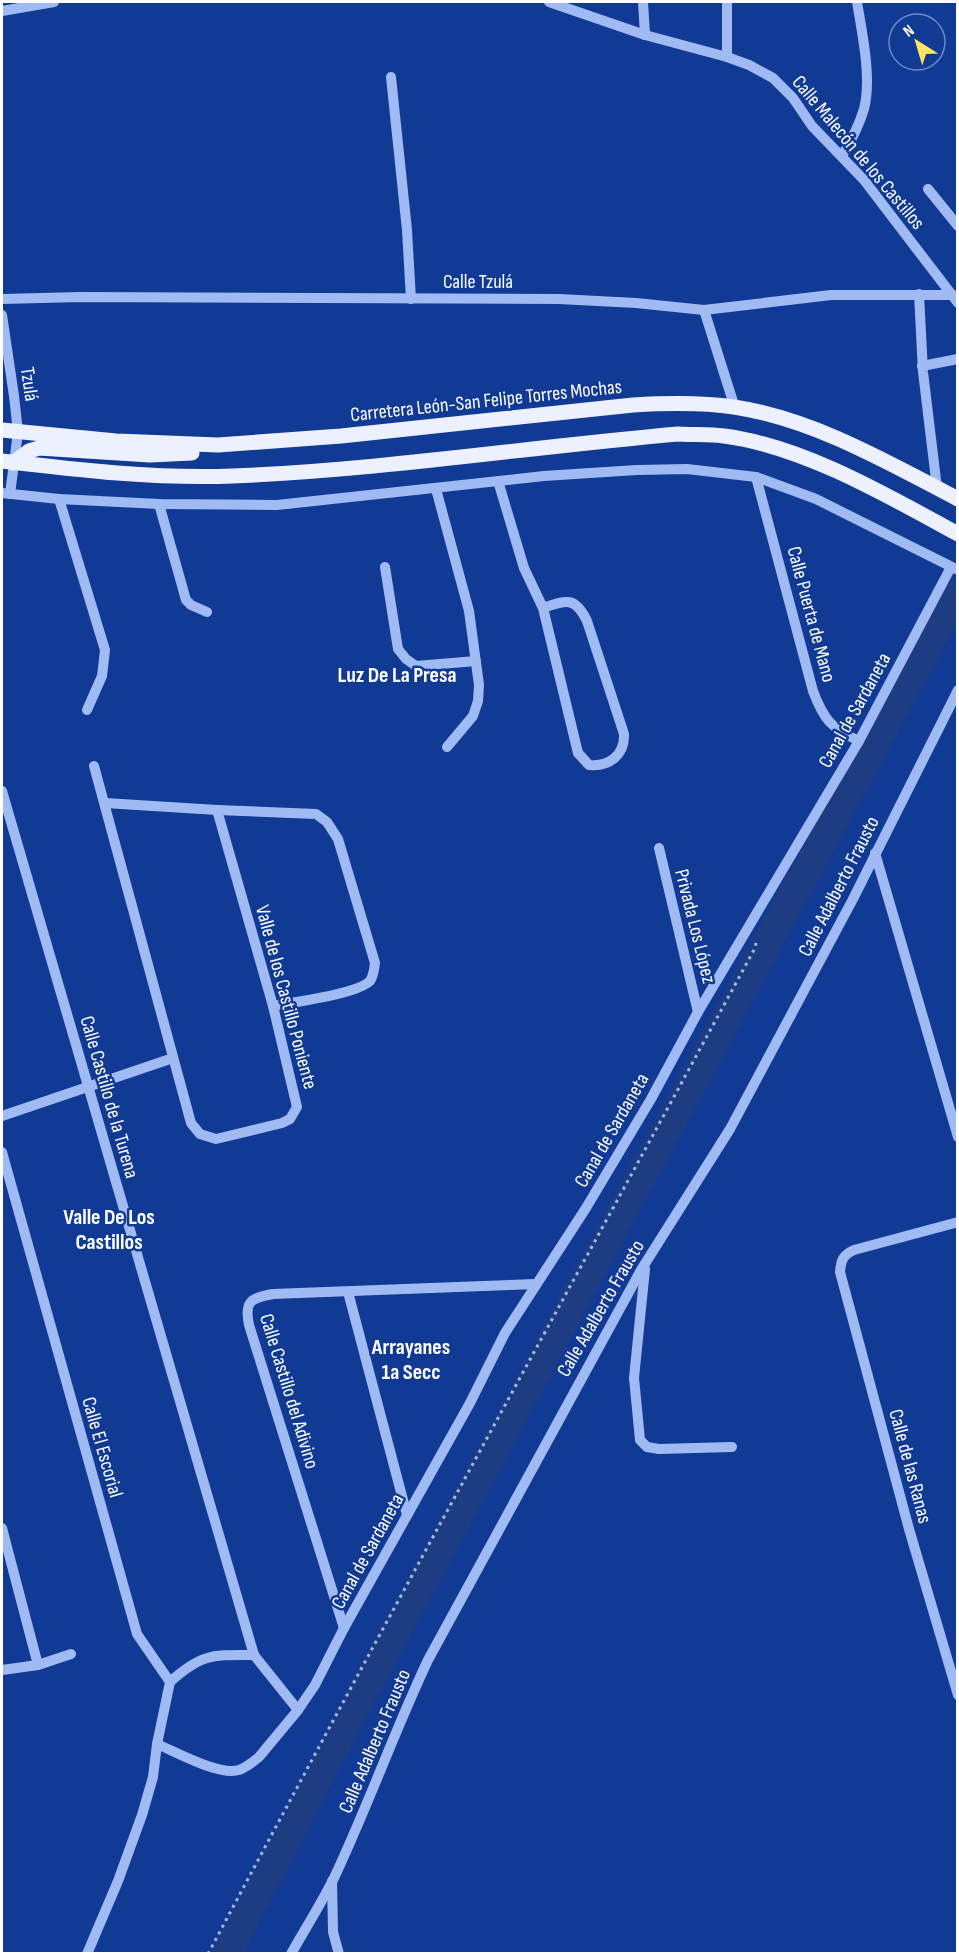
<svg xmlns="http://www.w3.org/2000/svg" width="959" height="1955" font-family="'Sofia Sans Condensed',sans-serif">
<rect width="100%" height="100%" fill="#113a95"/>
<g fill="none" stroke-linecap="round" stroke-linejoin="round">
<!-- river -->
<polyline stroke="#1e3c81" stroke-width="30" points="226,1954 365,1688 933,636 958,595"/>
<!-- path -->
<path stroke="#a0bbf3" stroke-width="3" stroke-dasharray="3 4.5" stroke-linecap="butt" d="M208,1954C387,1617 573,1283 755,948L756,943"/>
<!-- minor -->
<g stroke="#a0bbf3" stroke-width="10">
<polyline points="549,2 645,35 727,57 749,65 773,78 793,98 812,126 864,180 958,303"/>
<polyline points="643,2 645,35"/>
<polyline points="2,11 54,2"/>
<polyline points="727,57 727,2"/>
<polyline points="391,77 407,230 411,299"/>
<path d="M842,156C851,141 859,126 864,109C872,78 862,33 857,2"/>
<polyline points="928,189 958,226"/>
<polyline points="919,294 923,372 937,488"/>
<polyline points="2,299 80,297 559,299 636,303 704,310 831,295 953,295"/>
<polyline points="704,310 735,408"/>
<polyline points="2,315 14,396 18,432 10,494"/>
<polyline points="922,366 958,359"/>
<path d="M756,477L813,691C824,720 831,728 859,741"/>
<path d="M498,481L524,568L543,608L578,753L589,765C609,767 625,755 624,734L587,621C575,596 566,600 543,608"/>
<polyline points="436,489 469,611 479,685 478,701 473,716 447,747"/>
<polyline points="2,493 59,499 159,504 277,505 544,476 637,470 687,469 756,477 816,499 956,569"/>
<polyline points="59,499 105,650 102,676 87,710"/>
<polyline points="159,504 186,600 191,605 207,612"/>
<polyline points="385,567 398,649 406,659 416,666 476,661"/>
<polyline points="94,766 191,1123 200,1134 216,1139 282,1123 290,1119 297,1107 273,1006 217,810"/>
<polyline points="2,791 254,1655"/>
<path d="M105,803L217,810L316,814L327,822L338,839L375,963C374,969 374,975 370,981C357,994 293,1002 273,1006"/>
<polyline points="659,848 698,1012"/>
<polyline points="875,853 958,1137"/>
<polyline points="2,1116 173,1058"/>
<polyline points="2,1152 137,1634 170,1682 157,1744 153,1777 142,1815 118,1881 87,1954"/>
<path d="M958,1222L854,1250C843,1255 841,1260 840,1272L909,1529L958,1695"/>
<polyline points="645,1269 634,1378 640,1440 647,1447 659,1449 732,1447"/>
<polyline points="348,1292 407,1515"/>
<polyline points="2,1528 38,1665"/>
<path d="M344,1628L249,1325C244,1301 251,1298 273,1294L536,1284"/>
<polyline points="2,1670 38,1665 71,1654"/>
<path d="M170,1682C202,1653 213,1655 254,1655L298,1710"/>
<path d="M157,1744C176,1752 219,1776 239,1770C247,1767 253,1762 259,1757L298,1710L315,1685L344,1628L470,1403L505,1333L586,1208L651,1099L698,1012L859,741L951,567"/>
<polyline points="332,1881 333,1932 339,1954"/>
<path d="M291,1954C305,1929 321,1904 334,1878C368,1806 394,1732 428,1660L641,1270L730,1129L853,899L958,690"/>
</g>
<!-- major -->
<g stroke="#edf1ff" stroke-width="15">
<path d="M2,430L116,441L218,445L341,436L633,405C667,403 700,402 734,407C813,419 887,462 958,499"/>
<path d="M2,461C78,470 156,479 233,476C381,470 530,447 678,434C693,435 709,434 724,436C803,446 888,496 958,534"/>
<polyline points="13,463 29,451 39,448 150,455 192,453"/>
</g>
</g>
<g text-anchor="middle" stroke-width="5" stroke-linejoin="round" paint-order="stroke">
<!-- street labels -->
<g font-size="20" fill="#fff" stroke="#113a95">
<text transform="translate(859 152) rotate(50)" y="7">Calle Malecón de los Castillos</text>
<text x="478" y="288">Calle Tzulá</text>
<text transform="translate(30 384) rotate(82)" y="7">Tzulá</text>
<text transform="translate(486 400) rotate(-6)" y="7">Carretera León-San Felipe Torres Mochas</text>
<text transform="translate(812 614) rotate(75)" y="7">Calle Puerta de Mano</text>
<text transform="translate(854 710) rotate(-61)" y="7">Canal de Sardaneta</text>
<text transform="translate(838 886) rotate(-63)" y="7">Calle Adalberto Frausto</text>
<text transform="translate(696 926) rotate(76)" y="7">Privada Los López</text>
<text transform="translate(287 997) rotate(75)" y="7">Valle de los Castillo Poniente</text>
<text transform="translate(110 1097) rotate(74)" y="7">Calle Castillo de la Turena</text>
<text transform="translate(611 1130) rotate(-60)" y="7">Canal de Sardaneta</text>
<text transform="translate(600 1308) rotate(-60)" y="7">Calle Adalberto Frausto</text>
<text transform="translate(290 1391) rotate(73)" y="7">Calle Castillo del Adivino</text>
<text transform="translate(103 1447) rotate(74)" y="7">Calle El Escorial</text>
<text transform="translate(911 1466) rotate(75)" y="7">Calle de las Ranas</text>
<text transform="translate(367 1551) rotate(-61)" y="7">Canal de Sardaneta</text>
<text transform="translate(374 1741) rotate(-67)" y="7">Calle Adalberto Frausto</text>
</g>
<!-- quarter labels -->
<g font-size="22" font-weight="bold" fill="#fff" stroke="#113a95">
<text x="397" y="682">Luz De La Presa</text>
<text x="109" y="1224">Valle De Los<tspan x="109" dy="25">Castillos</tspan></text>
<text x="411" y="1354">Arrayanes<tspan x="411" dy="25">1a Secc</tspan></text>
</g>
</g>
<!-- border -->
<rect width="959" height="1955" fill="none" stroke="#ffffff" stroke-width="6"/>
<!-- north arrow -->
<g transform="translate(917 42) rotate(323)"><circle r="28" fill="#113a95" stroke="#7089bf" stroke-width="1.5"/>
<path d="M0-4.5L10 22L0 15L-10 22Z" fill="#ffe563"/>
<text y="-9" font-size="16" font-weight="bold" text-anchor="middle" fill="#ffffff">N</text>
</g>
</svg>
